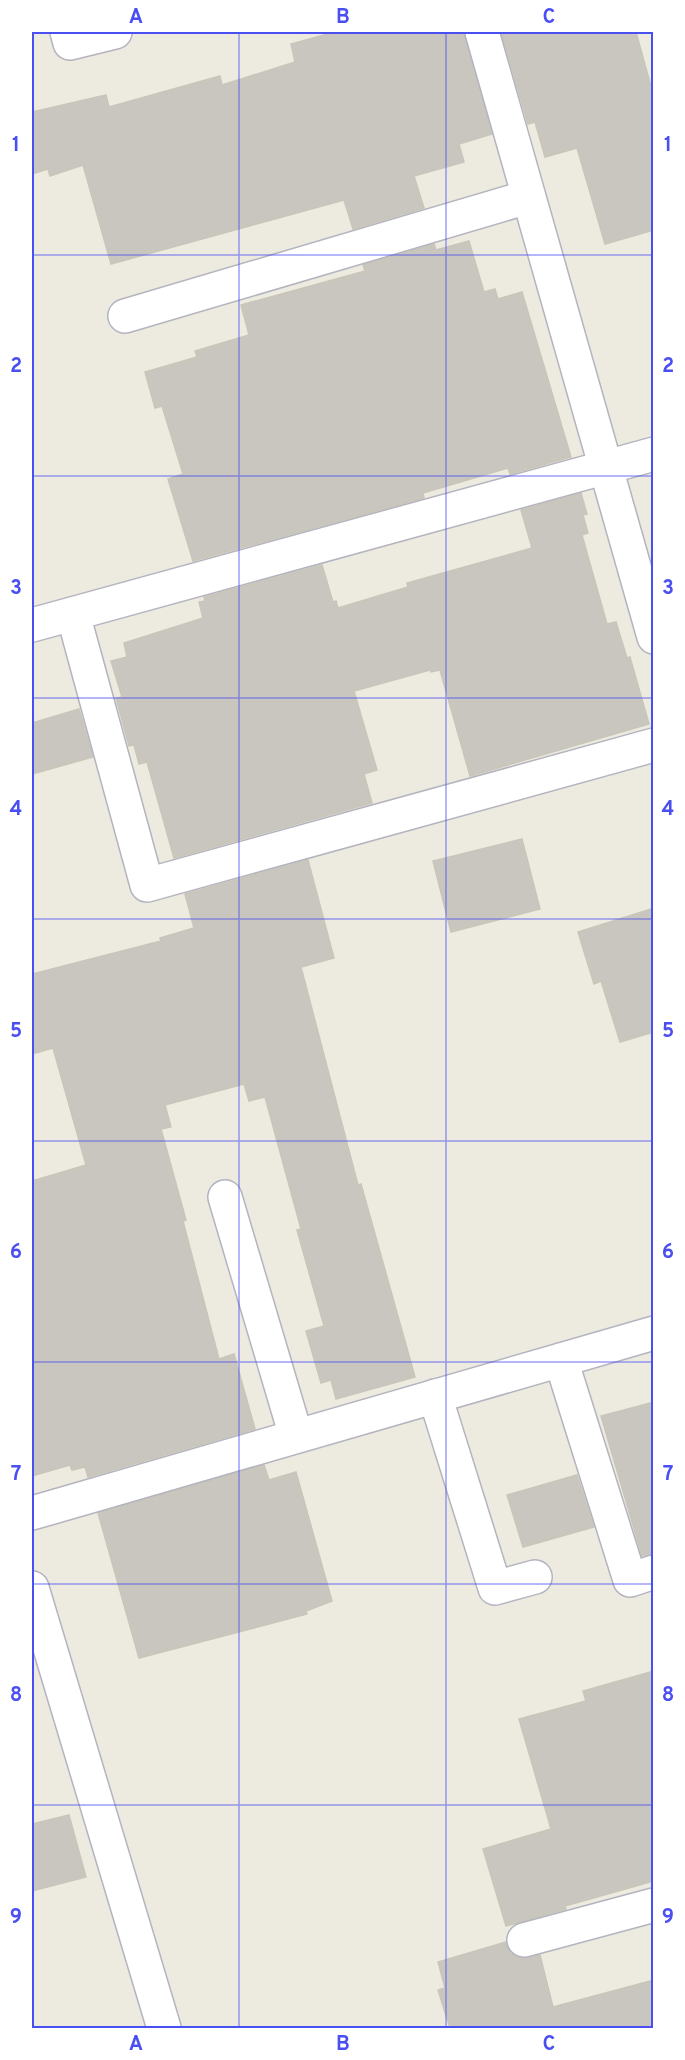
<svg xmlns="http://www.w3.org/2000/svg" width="685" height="2060" font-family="Overpass,sans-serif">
<rect width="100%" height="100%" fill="#edeae0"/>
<!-- building -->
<g fill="#c9c6bf" stroke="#c9c6b9" stroke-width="1.5">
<polygon points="335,32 464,32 492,134 459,144 464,162 414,176 424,208 353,229 344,200 111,264 83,165 50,176 48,169 32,174 32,112 106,95 109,107 220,76 222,85 295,62 291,44"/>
<polygon points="501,32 636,32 654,97 654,230 605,244 577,148 545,157 535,122 528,124"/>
<polygon points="469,241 484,292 495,289 498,299 522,292 571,457 510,474 508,468 423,493 424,498 193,561 168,479 183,474 162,406 155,408 145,372 197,357 195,351 249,335 241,305 365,271 363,265 434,244 436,250"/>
<polygon points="581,493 587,514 583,515 588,533 582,535 607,624 616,622 627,658 630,657 649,724 470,776 440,670 431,672 430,670 354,691 377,770 364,774 372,803 174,858 147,762 139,764 134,745 129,746 116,698 122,697 111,661 127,657 124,643 203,618 199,602 205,601 204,597 322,565 333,602 336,601 338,608 408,587 407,583 532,548 521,510"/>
<polygon points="79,709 93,757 32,774 32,723"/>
<polygon points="522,839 540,909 451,932 433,861"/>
<polygon points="308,860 334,958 301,967 358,1185 361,1184 415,1377 336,1399 331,1380 321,1383 306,1331 324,1326 297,1230 301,1229 265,1097 249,1101 244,1084 165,1105 171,1127 161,1129 186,1220 183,1221 219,1359 234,1354 255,1429 88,1477 85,1467 72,1470 70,1465 32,1476 32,1181 86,1165 53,1048 32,1054 32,974 161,941 160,938 194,928 185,894"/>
<polygon points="654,908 654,1032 620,1042 601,981 594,984 578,932"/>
<polygon points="654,1402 654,1554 642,1556 601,1416"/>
<polygon points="264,1465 269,1480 296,1472 332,1601 306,1611 307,1614 139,1658 98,1513"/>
<polygon points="577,1475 594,1527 523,1547 507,1495"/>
<polygon points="654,1671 654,1881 565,1906 566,1909 506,1926 483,1849 551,1829 519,1719 586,1701 583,1691"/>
<polygon points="69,1815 86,1877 32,1891 32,1824"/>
<polygon points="506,1942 510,1953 519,1958 540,1955 553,2007 654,1980 654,2028 450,2028 438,1990 445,1988 438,1962"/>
</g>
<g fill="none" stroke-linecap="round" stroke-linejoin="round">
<defs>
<g id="street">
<polyline points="67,32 70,43 115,32"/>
<polyline points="482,32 654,637"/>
<polyline points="125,316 528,197"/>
<polyline points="73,614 147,885 654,745"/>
<polyline points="32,625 654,454"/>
<polyline points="225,1197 296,1436"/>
<polyline points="561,1360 630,1580 654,1572"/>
<polyline points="435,1396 495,1588 535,1577"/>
<polyline points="32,1513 654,1333"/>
<polyline points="32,1588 164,2028"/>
<polyline points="524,1940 654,1905"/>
</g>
</defs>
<!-- street casing -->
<use href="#street" stroke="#b3b4bf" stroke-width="36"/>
<!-- street -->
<use href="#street" stroke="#fff" stroke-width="33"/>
</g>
<!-- grid -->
<path fill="none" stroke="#4a4ff1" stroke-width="1.5" stroke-opacity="0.55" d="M239,32V2028M446,32V2028M32,255H654M32,476H654M32,698H654M32,919H654M32,1141H654M32,1362H654M32,1584H654M32,1805H654"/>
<!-- border -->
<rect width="685" height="2060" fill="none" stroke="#ffffff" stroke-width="66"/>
<rect x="33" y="33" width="619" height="1994" fill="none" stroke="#4a4ff1" stroke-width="2"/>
<g font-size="20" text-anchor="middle" font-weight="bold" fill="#4a4ff1">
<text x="136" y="23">A</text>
<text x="343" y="23">B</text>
<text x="549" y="23">C</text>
<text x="16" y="151">1</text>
<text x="668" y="151">1</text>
<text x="16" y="372">2</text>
<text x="668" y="372">2</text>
<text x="16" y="594">3</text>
<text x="668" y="594">3</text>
<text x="16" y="815">4</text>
<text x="668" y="815">4</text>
<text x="16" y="1037">5</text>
<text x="668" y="1037">5</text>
<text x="16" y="1258">6</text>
<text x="668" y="1258">6</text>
<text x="16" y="1480">7</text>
<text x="668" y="1480">7</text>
<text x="16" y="1701">8</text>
<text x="668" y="1701">8</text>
<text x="16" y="1923">9</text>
<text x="668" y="1923">9</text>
<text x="136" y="2050">A</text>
<text x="343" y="2050">B</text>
<text x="549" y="2050">C</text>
</g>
</svg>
